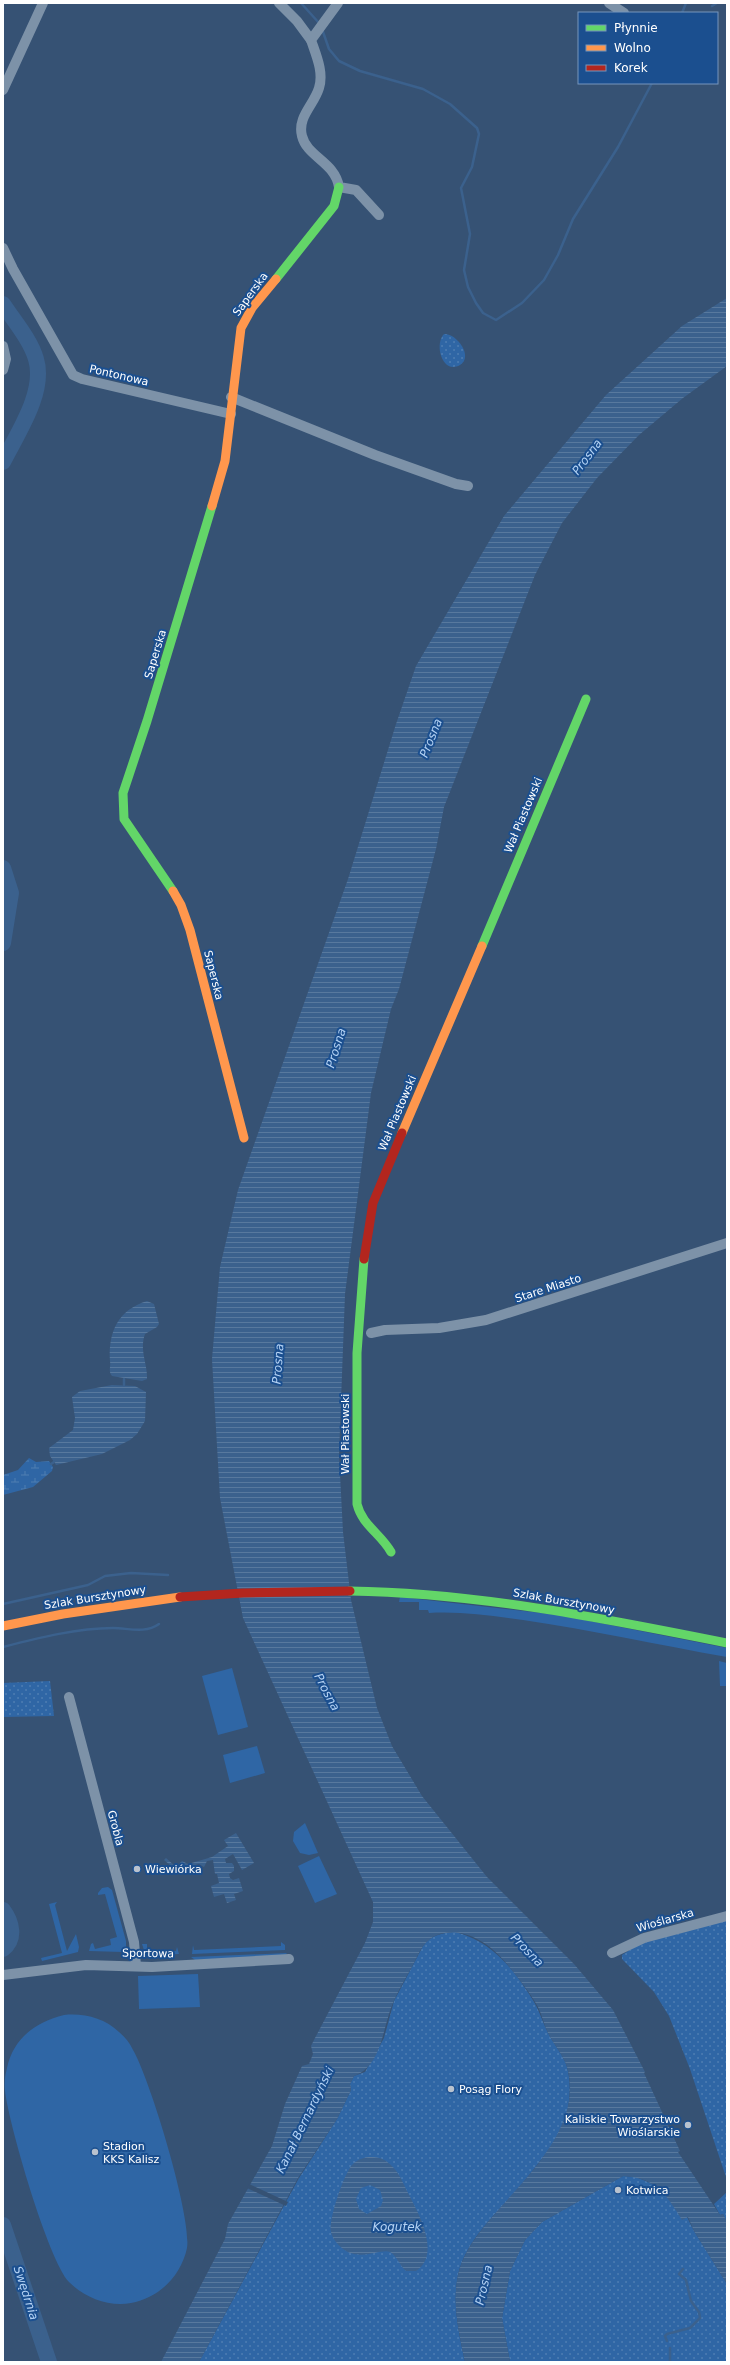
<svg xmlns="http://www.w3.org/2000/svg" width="730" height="2365" font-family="'DejaVu Sans',sans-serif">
<defs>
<pattern id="wetland-marsh" width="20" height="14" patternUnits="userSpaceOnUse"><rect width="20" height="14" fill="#2f66a5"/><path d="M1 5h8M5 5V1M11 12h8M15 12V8" fill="none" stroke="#4e7db2"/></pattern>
<pattern id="park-dots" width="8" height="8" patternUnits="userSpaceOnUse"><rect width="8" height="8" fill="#2f66a5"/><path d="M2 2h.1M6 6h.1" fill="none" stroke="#4e7db2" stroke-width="1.8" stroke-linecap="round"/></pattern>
<pattern id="water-rules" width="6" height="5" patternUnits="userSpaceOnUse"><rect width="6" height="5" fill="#3b618d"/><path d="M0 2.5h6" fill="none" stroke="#58799e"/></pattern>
</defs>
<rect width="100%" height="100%" fill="#365274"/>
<!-- green -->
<g fill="#2f66a5">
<path d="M400,1597L559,1615L727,1648V1657C659,1645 591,1630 523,1620C492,1616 460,1611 429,1613L428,1610H419V1602H399Z"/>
<polygon points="719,1661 727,1663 727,1686 720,1686"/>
<polygon points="232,1668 248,1727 218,1735 202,1676"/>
<polygon points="257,1746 265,1773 230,1783 223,1755"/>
<polygon points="305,1823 318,1853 309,1855 300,1853 293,1841 294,1832"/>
<polygon points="319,1856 337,1894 315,1903 298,1866"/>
<polygon points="108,1887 112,1890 126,1941 126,1949 123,1952 89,1951 91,1944 93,1943 95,1949 111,1945 110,1939 117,1937 105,1894 98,1895 98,1893 102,1888"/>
<polygon points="57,1902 55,1905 67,1951 76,1934 79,1947 78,1952 42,1961 41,1958 62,1953 49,1904"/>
<polygon points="281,1942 285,1945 285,1950 192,1954 193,1945 194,1950 281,1946"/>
<polygon points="142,1944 147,1944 147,1952 176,1951 177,1947 179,1954 146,1956"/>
<polygon points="287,1953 285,1955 195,1960 191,1957"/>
<polygon points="198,1974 200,2007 139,2009 138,1976"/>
<path d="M64,2015C84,2013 104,2018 119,2032C125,2037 130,2043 133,2050C150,2079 192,2217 187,2248C181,2276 159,2298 131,2303C109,2307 85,2298 69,2282C48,2259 9,2125 5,2091C4,2083 5,2076 7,2068C13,2039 35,2022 64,2015Z"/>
</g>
<!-- wetland -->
<polygon fill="url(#wetland-marsh)" points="29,1458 36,1462 49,1461 53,1467 52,1471 33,1487 3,1495 3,1475 18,1470"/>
<!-- park -->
<g fill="url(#park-dots)">
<path d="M444,334C456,333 474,356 460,365C442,375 434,344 444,334Z"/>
<polygon points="50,1681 54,1716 3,1717 3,1683"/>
<polygon points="727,1919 727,2180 690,2069 669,2016 654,1992 622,1959 622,1955 639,1944"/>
<path d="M455,1932C491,1941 512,1967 531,1997C539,2009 542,2021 548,2033C554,2045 563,2054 567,2067C572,2085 570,2110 562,2127C554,2146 521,2186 506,2202C487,2222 464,2247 458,2275C452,2305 459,2333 465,2362H199L299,2178L337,2119L351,2090L350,2084L354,2076L365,2072L384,2038L394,2001L423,1946C431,1935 442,1933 455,1932Z"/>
<polygon points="623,2176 636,2177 655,2185 687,2217 694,2231 727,2284 727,2362 510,2362 502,2318 510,2271 525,2240 542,2222"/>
<polygon points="727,2192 727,2222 723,2214 720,2215 714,2204"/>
</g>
<!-- water -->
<g fill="url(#water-rules)" fill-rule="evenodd">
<path d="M727,298V366L683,398L639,435L597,478L562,523L535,575L444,807L436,849L399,989L391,1009L371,1093L345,1294L339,1455L343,1532L351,1600L377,1708L392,1746L422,1796L487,1877L574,1964L613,2010L645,2072L644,2073L680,2151L678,2152L720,2215L723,2214L727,2222V2284L694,2231L688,2217L682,2220C666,2194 656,2178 623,2176L542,2222L525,2240L510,2271L502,2318L510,2362H465C459,2333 452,2304 458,2275C465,2245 489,2221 508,2199C539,2165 582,2117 567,2067C563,2054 554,2045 548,2033C544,2025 542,2015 538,2007C529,1991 518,1978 507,1964C491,1944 463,1925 437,1935C425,1940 420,1950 415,1961C407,1976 397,1992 391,2008C382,2032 381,2066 354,2076L350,2084L351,2090L337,2119L298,2178L199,2362H161L225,2239L228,2224L272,2146L285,2104L302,2066L309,2064L313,2054L311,2046L315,2038L365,1943L373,1922V1902L243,1618L220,1498L212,1359L220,1267L238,1190L348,879L396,724L416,666L504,516L546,466L606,395L682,326Z"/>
<path d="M147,1301L154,1304L159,1324L157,1327L145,1334C139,1350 148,1365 147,1379L142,1381L112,1376C108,1371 111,1367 110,1361C108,1332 118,1310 147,1301Z"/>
<polygon points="112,1385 135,1386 146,1392 145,1421 137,1434 130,1440 102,1454 56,1465 50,1456 49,1448 73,1430 75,1418 72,1397 80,1391"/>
<polygon points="236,1833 254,1863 242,1870 233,1854 225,1859 226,1863 232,1863 234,1866 234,1871 229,1874 230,1878 233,1880 239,1878 243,1891 234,1894 236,1900 227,1903 224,1894 214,1897 211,1886 219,1883 217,1874 215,1874 213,1860 207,1861 204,1867 199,1864 176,1870 164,1860 166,1858 176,1867 182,1861 188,1864 212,1857 228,1846 224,1840"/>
<path d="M368,2157C375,2157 380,2157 386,2161C398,2169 402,2181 408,2193C418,2212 442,2255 416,2271H406C400,2266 397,2256 390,2252C381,2248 360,2262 343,2249C338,2245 332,2238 331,2232C328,2220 344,2174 352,2165C357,2160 362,2158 368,2157ZM370,2185L380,2190L383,2200L381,2206L367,2214L359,2209L356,2199L361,2188Z"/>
</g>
<!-- pier -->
<polygon fill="#365274" points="249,2184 288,2202 286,2206 247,2188"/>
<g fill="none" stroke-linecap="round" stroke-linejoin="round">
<!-- stream -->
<g stroke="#3b618d" stroke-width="2.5">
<polyline points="301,3 319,23"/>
<polyline points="712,6 717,3"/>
<polyline points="682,13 686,3"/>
<polyline points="322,29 329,49 339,61 360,71 423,89 450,104 477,128 479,134 472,167 461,188 470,234 464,270 468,287 476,303 483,313 496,320 522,303 544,280 558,255 573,219 618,147 652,83"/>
<polyline points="124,1385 124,1379"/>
<polyline points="51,1464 54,1462"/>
<polyline points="3,1604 88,1585 105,1576 131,1573 168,1575"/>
<path d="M3,1647C38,1638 77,1628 113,1628C128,1628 145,1634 159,1624"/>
<polyline points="667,2341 665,2336 667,2334 690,2328 700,2318 699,2312 691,2301 686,2280 679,2274 683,2269"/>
<polyline points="670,2348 670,2362"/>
</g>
<!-- river -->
<g stroke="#3b618d" stroke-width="16">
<path d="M3,304C14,321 30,339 36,359C46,392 17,434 3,462"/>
<polyline points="3,868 11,893 3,943"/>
<path d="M3,1910C12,1922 16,1939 3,1949"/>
<polyline points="3,2225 49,2362"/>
</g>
<!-- street -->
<g stroke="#7d92a8" stroke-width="10">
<polyline points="279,3 297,21 311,40"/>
<path d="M338,3L311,40C316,55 324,72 319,88C314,105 297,117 302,136C307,157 335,162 339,187L356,190L379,215"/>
<polyline points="609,3 624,13"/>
<polyline points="3,90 43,3"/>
<polyline points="3,248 13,269 73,375 82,379 231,414"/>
<polyline points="3,346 6,359 3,370"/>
<polyline points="231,397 375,455 456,484 468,486"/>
<polyline points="371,1333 385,1330 439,1328 486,1320 727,1243"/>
<polyline points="69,1697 134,1942 136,1966"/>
<polyline points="612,1953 644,1938 727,1916"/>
<polyline points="3,1975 86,1965 152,1967 289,1959"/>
</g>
<!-- fast -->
<g stroke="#63d668" stroke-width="9">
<polyline points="276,279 334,206 339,187"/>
<polyline points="173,891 124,819 123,793 147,721 212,506"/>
<polyline points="482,946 586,699"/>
<path d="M364,1259L357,1353V1504C362,1525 381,1534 391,1552"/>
<path d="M350,1591C478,1593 602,1618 727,1643"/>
</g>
<!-- slow -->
<g stroke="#ff974d" stroke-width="9">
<polyline points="212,506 225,461 241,328 252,308 276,279"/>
<polyline points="173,891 181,905 190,930 244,1138"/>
<polyline points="402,1133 482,946"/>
<polyline points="3,1626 63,1614 180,1597"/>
</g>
<!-- jam -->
<g stroke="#b3261e" stroke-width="9">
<polyline points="364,1259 373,1203 402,1133"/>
<polyline points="180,1597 243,1593 350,1591"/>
</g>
</g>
<!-- markers -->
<g fill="#b9c2ce" stroke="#1b4f8f" stroke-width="1.5">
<circle cx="137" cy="1869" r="4"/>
<circle cx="451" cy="2089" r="4"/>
<circle cx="688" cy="2125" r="4"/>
<circle cx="95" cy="2152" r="4"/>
<circle cx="618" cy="2190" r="4"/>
</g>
<g text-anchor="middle" stroke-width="4" stroke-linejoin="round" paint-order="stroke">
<!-- street labels -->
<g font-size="11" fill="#fff" stroke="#1b4f8f">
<text transform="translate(250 294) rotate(-54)" y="4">Saperska</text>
<text transform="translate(119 375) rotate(13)" y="4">Pontonowa</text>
<text transform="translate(155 654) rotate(-73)" y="4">Saperska</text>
<text transform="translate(523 815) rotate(-67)" y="4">Wał Piastowski</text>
<text transform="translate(214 975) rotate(76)" y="4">Saperska</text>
<text transform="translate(397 1113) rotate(-67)" y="4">Wał Piastowski</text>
<text transform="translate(548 1288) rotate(-18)" y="4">Stare Miasto</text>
<text transform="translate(345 1434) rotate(-90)" y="4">Wał Piastowski</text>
<text transform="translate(95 1597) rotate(-9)" y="4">Szlak Bursztynowy</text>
<text transform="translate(564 1601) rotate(10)" y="4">Szlak Bursztynowy</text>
<text transform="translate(116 1828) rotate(75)" y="4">Grobla</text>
<text transform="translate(665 1920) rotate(-16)" y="4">Wioślarska</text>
<text transform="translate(148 1953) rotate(1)" y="4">Sportowa</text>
</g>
<!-- poi labels -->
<g font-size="11" fill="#fff" stroke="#1b4f8f" text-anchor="start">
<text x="145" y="1873">Wiewiórka</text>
<text x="459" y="2093">Posąg Flory</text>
<text x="680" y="2123" text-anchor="end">Kaliskie Towarzystwo<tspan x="680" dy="13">Wioślarskie</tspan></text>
<text x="103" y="2150">Stadion<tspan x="103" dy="13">KKS Kalisz</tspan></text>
<text x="626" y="2194">Kotwica</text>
</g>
<!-- water labels -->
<g font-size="12" font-style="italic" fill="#b5d3f5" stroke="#1b4f8f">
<text transform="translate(587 457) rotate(-53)" y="4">Prosna</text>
<text transform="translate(431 738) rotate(-68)" y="4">Prosna</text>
<text transform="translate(336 1048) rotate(-73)" y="4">Prosna</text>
<text transform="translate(278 1364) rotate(-86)" y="4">Prosna</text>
<text transform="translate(327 1692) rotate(62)" y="4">Prosna</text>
<text transform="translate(527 1950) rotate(46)" y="4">Prosna</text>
<text transform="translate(305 2120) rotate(-64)" y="4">Kanał Bernardyński</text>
<text x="397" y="2231">Kogutek</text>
<text transform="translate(484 2285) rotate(-77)" y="4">Prosna</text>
<text transform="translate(26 2293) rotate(72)" y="4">Swędrnia</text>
</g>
</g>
<!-- border -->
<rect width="730" height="2365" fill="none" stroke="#ffffff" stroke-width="8"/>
<!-- legend -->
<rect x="578" y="12" width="140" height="72" fill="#1b4f8f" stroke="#7695bc"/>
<rect x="586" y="25" width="20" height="6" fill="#63d668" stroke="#7695bc"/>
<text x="614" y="32" font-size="12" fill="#ffffff">Płynnie</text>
<rect x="586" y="45" width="20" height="6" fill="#ff974d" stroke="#7695bc"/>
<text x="614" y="52" font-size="12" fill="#ffffff">Wolno</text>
<rect x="586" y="65" width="20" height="6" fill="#b3261e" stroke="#7695bc"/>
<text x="614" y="72" font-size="12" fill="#ffffff">Korek</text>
</svg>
